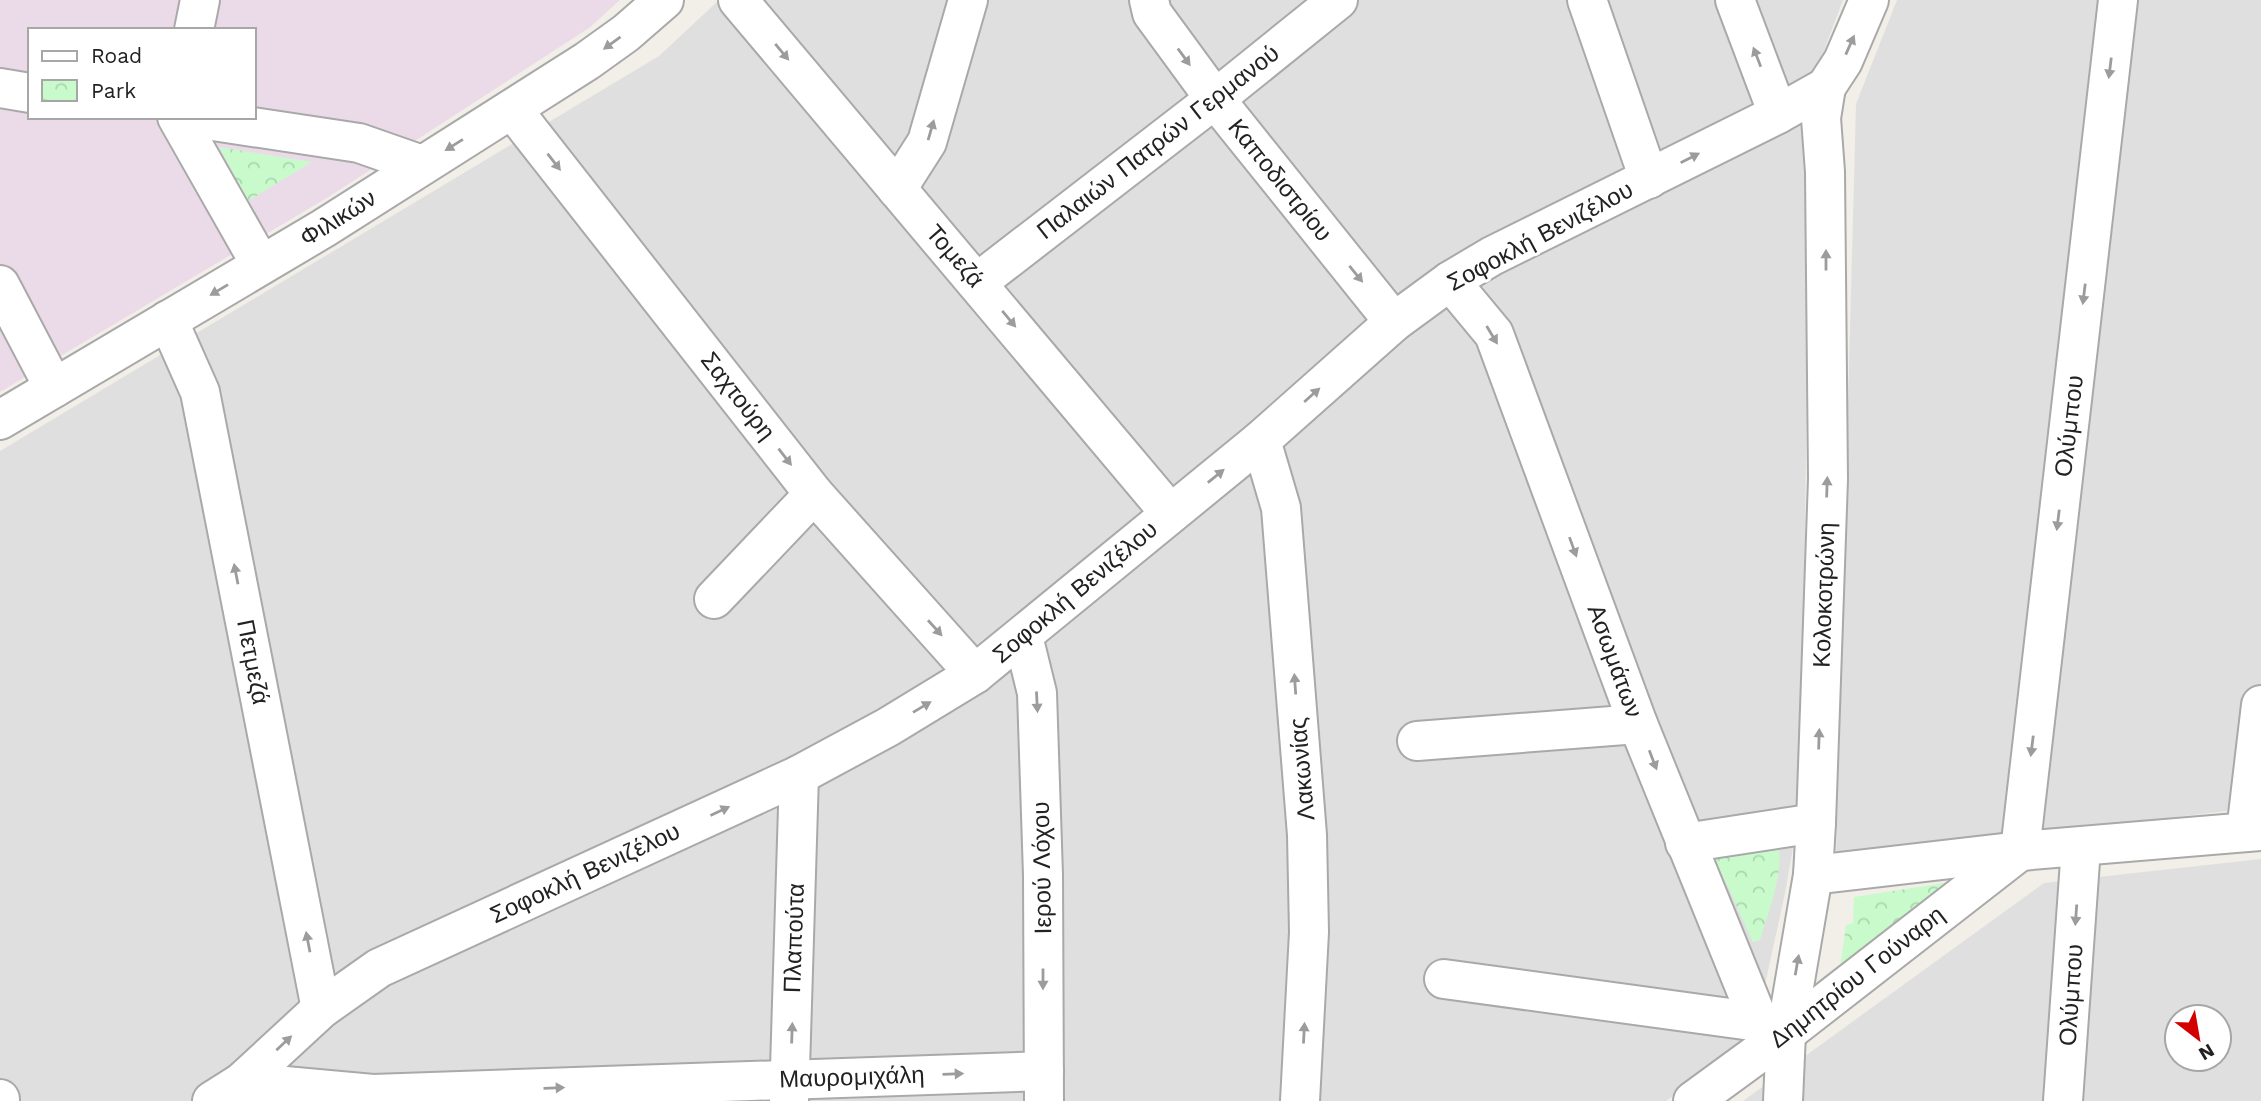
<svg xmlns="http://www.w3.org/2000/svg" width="2261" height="1101" font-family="'Work Sans',sans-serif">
<defs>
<pattern id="park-crowns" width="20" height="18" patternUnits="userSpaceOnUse" patternTransform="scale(1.75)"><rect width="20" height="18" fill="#c8facc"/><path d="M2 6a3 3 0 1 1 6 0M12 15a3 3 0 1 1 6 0" fill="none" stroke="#acd6af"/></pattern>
</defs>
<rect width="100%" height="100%" fill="#f2efe9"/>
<!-- residential -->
<g fill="#e0dfdf" fill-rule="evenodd">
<polygon points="719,0 1843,0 1826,45 1806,130 1809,185 1802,797 1785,893 1754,1035 1666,1101 0,1101 0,451 659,56"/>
<polygon points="1897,0 2261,0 2261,807 1836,857 1856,104"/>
<path d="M2261,859V1101H1743L2044,883ZM2177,1017H2219V1059H2177Z"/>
</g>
<!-- industrial -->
<path fill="#ebdbe8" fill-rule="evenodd" d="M0,0H620L589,28L330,196L0,392ZM30,30H254V117H30Z"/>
<!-- park -->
<g fill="url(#park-crowns)">
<polygon points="219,147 312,162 248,201"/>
<path d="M1776,841C1788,864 1767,915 1760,940L1753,942L1716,861L1715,854Z"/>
<polygon points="1957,881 1839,975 1846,925 1853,923 1854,897"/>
</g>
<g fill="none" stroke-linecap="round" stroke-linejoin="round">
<defs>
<g id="minor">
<polyline points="738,0 1170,513"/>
<polyline points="1149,0 1152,13 1215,99 1394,322"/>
<polyline points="1587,0 1649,179"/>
<polyline points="1735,0 1778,114"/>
<polyline points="194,30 200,0"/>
<polyline points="0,88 30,93"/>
<polyline points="512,109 814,494 975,674"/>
<polyline points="177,117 261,265"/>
<polyline points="187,117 359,143 422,165"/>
<polyline points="897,189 927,142 968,0"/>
<polyline points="1450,281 1494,334 1638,724 1759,1022 1786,1033"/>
<polyline points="978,282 1215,99 1338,0"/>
<polyline points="0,285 54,388"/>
<polyline points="168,320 200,392 321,1009"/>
<polyline points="0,420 324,228 587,61 626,33 664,0"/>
<polyline points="1261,440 1281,508 1307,835 1309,932 1300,1101"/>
<polyline points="714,599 814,494"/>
<polyline points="1023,636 1037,693 1043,875 1044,1101"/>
<polyline points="1417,741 1638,724"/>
<polyline points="2246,832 2261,705"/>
<polyline points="1685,843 1816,823"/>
<polyline points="2020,851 2118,0"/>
<polyline points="1813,875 2020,851 2261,831"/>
<polyline points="1444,979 1759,1022"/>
<polyline points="242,1082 373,1094 1044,1071"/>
<polyline points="0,1099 0,1101"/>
<polyline points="212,1101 242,1082 321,1009 379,968 799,775 888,727 975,674 1261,440 1394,322 1450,281 1492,256 1778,114 1826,87 1843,61 1869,0"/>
<polyline points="789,1101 799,775"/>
<polyline points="1693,1101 1786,1033 2020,851"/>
<polyline points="1783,1101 1786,1033 1813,875 1816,823 1828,479 1825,172 1821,118 1826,87"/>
<polyline points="2063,1101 2081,847"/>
</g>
</defs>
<!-- minor casing -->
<use href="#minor" stroke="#a9a9a9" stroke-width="42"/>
<!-- minor -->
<use href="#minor" stroke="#fff" stroke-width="38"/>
</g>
<!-- one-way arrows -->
<defs><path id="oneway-solid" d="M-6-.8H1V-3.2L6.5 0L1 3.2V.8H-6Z" transform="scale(1.75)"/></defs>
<g fill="#9c9c9c">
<use href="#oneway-solid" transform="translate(612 43) rotate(144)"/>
<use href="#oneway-solid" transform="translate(1850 45) rotate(-66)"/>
<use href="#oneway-solid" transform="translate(782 52) rotate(50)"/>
<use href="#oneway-solid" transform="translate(1184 57) rotate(54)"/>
<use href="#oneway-solid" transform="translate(1757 57) rotate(-111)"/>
<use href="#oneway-solid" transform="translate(2110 68) rotate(97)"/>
<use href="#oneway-solid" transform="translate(931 130) rotate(-74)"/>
<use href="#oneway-solid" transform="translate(454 145) rotate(148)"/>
<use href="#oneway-solid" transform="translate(1690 158) rotate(-27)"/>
<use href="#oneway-solid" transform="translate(554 162) rotate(52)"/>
<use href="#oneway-solid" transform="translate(1826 260) rotate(-90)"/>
<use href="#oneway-solid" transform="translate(1356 274) rotate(51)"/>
<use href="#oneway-solid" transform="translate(219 290) rotate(149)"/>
<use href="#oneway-solid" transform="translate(2084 294) rotate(97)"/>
<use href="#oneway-solid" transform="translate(1009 319) rotate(50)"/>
<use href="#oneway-solid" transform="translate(1492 335) rotate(59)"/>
<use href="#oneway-solid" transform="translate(1312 395) rotate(-42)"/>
<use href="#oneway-solid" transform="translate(785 457) rotate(52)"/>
<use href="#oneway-solid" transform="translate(1216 476) rotate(-39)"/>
<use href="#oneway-solid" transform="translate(1827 487) rotate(-88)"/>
<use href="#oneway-solid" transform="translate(2058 520) rotate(97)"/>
<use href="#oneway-solid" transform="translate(1573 547) rotate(70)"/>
<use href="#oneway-solid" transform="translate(236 574) rotate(-101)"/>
<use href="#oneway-solid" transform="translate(935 628) rotate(48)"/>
<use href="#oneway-solid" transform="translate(1295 684) rotate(-94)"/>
<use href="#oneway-solid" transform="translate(1037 702) rotate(87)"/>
<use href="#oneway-solid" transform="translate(922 707) rotate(-31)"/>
<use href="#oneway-solid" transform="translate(1819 739) rotate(-88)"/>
<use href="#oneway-solid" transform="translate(2032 746) rotate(97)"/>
<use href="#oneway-solid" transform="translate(1653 760) rotate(69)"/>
<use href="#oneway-solid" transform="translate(720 811) rotate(-25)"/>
<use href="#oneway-solid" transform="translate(2076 915) rotate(94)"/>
<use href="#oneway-solid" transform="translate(308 942) rotate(-101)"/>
<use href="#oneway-solid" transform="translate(1797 965) rotate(-80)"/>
<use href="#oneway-solid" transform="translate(1043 979) rotate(90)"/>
<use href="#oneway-solid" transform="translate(792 1033) rotate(-88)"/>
<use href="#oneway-solid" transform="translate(1304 1033) rotate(-87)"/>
<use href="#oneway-solid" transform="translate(284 1043) rotate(-43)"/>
<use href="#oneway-solid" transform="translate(953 1074) rotate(-2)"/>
<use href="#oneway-solid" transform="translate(554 1088) rotate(-2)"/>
</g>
<g text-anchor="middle" stroke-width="6" stroke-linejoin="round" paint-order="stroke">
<!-- street labels -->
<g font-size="24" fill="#222" stroke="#fff">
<text transform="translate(1158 142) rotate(-38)" y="8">Παλαιών Πατρών Γερμανού</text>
<text transform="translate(1280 180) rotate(51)" y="8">Καποδιστρίου</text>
<text transform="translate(338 218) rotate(-32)" y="8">Φιλικών</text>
<text transform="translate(1540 236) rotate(-28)" y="8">Σοφοκλή Βενιζέλου</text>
<text transform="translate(955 256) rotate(49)" y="8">Τομεζά</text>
<text transform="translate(738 396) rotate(52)" y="8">Σαχτούρη</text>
<text transform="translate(2069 426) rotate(-83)" y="8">Ολύμπου</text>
<text transform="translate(1075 592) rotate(-40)" y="8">Σοφοκλή Βενιζέλου</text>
<text transform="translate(1824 595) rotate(-88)" y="8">Κολοκοτρώνη</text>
<text transform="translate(1615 661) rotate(70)" y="8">Ασωμάτων</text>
<text transform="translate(253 662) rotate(79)" y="8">Πετμεζά</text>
<text transform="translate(1302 769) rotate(-95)" y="8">Λακωνίας</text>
<text transform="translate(1042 868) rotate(-91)" y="8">Ιερού Λόχου</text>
<text transform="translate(585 873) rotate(-25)" y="8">Σοφοκλή Βενιζέλου</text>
<text transform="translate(794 938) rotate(-88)" y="8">Πλαπούτα</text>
<text transform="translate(1857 977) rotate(-38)" y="8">Δημητρίου Γούναρη</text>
<text transform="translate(2071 995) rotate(-86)" y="8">Ολύμπου</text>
<text transform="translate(852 1077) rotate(-2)" y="8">Μαυρομιχάλη</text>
</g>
</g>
<!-- legend -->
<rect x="28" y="28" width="228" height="91" fill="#ffffff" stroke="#a7a7a7" stroke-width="2"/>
<rect x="42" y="51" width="35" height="10" fill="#ffffff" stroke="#a7a7a7" stroke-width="2"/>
<text x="91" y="63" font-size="21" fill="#222222">Road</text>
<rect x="42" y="80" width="35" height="21" fill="url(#park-crowns)" stroke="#a7a7a7" stroke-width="2"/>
<text x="91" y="98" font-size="21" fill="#222222">Park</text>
<!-- north arrow -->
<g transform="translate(2198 1038) rotate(149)"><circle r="33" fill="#ffffff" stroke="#a7a7a7" stroke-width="2"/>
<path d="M0-5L12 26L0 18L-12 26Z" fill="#d40000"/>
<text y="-10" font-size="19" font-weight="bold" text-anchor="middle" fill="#222222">N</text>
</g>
</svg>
